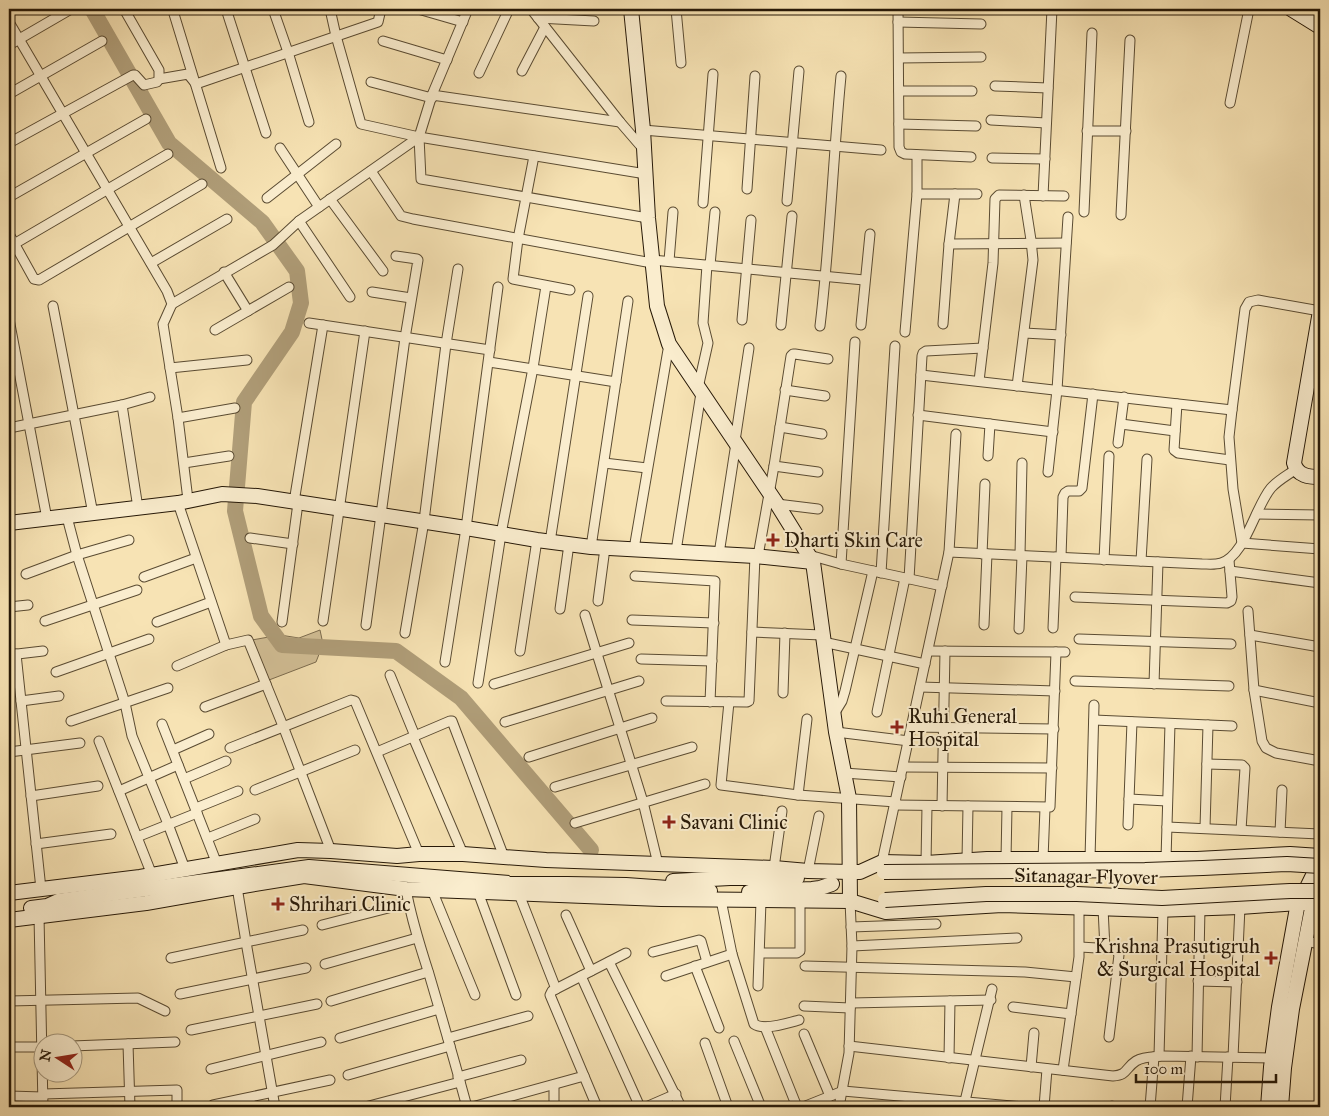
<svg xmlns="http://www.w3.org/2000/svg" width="1329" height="1116" font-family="'IM FELL Great Primer',serif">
<rect width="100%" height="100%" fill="#f7e3b4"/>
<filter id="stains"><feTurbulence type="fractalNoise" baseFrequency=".004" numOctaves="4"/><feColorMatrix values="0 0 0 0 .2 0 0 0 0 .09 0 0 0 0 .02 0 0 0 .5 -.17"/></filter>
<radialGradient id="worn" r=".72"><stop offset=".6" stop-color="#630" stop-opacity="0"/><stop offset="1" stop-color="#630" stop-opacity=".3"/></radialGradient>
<!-- green -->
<polygon fill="#d3c097" stroke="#7c6c4f" points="320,630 323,644 316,662 269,680 252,640 280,635 299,638"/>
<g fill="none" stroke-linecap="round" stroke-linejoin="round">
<!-- river -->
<polyline stroke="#b09e79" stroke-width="16" points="92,9 169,143 262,222 297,271 301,303 292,332 244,402 235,511 261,616 282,645 396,651 461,698 591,850"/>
<defs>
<g id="street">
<polyline points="226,9 266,133"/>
<polyline points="273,9 288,52 309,122"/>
<polyline points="330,9 336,36 361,124 419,137 646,174"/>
<polyline points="418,9 463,22"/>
<polyline points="531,9 620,122 645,151"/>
<polyline points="676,9 681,63"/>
<polyline points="898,9 899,147 901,152 905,154 971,157"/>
<polyline points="174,14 221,168"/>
<polyline points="538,18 594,21"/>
<polyline points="9,22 167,291 172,304 163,324 178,418 188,500"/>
<polyline points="898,22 981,24"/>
<polyline points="383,41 447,60"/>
<polyline points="9,45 71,9"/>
<polyline points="899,58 981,57"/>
<polyline points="522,71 545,27"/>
<polyline points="479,73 509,9"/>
<polyline points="159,79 188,74 196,84 378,22 381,9"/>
<polyline points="371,82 432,98"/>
<polyline points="995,86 1048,88"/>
<polyline points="899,91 972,91"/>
<polyline points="9,94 102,41"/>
<polyline points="432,95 620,122"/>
<polyline points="1230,103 1249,9"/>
<polyline points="991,120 1046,123"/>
<polyline points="899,124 976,126"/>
<polyline points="643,130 881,150"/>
<polyline points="1087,131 1126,131"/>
<polyline points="419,137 421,179 648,218"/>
<polyline points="9,143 133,75 135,75 144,85 157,82 159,79 159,70 124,9"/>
<polyline points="280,148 319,207"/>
<polyline points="534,156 518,239 513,279 570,290"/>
<polyline points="992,158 1045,159"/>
<polyline points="371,171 401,216 413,219 652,263"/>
<polyline points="747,189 755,76"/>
<polyline points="917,194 977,194"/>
<polyline points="1043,196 1052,9"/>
<polyline points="9,197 146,119"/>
<polyline points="267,198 336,144"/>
<polyline points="330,199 383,271"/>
<polyline points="787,201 799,71"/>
<polyline points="703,203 713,74"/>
<polyline points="1084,212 1092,33"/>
<polyline points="1121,215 1130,40"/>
<polyline points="299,221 350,297"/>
<polyline points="9,234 34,279 39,280 202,184"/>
<polyline points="949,244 1066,243"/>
<polyline points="9,247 168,154"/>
<polyline points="652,260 864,280"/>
<polyline points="669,261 673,212"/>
<polyline points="151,263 227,219"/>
<polyline points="710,265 715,212"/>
<polyline points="224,272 248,311"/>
<polyline points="372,292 411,298"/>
<polyline points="172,304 273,245 299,221 419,137 432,95 468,9"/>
<polyline points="53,306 93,514"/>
<polyline points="1320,311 1258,300 1249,302 1245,309 1232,410 1229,437 1233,489 1242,543 1320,549"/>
<polyline points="9,319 47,519"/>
<polyline points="742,320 751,220"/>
<polyline points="309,323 490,350"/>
<polyline points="943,324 949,244 955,194"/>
<polyline points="781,325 792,216"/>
<polyline points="861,325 870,234"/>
<path d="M820,326C830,243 833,159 841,76"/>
<polyline points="215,330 289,287"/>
<polyline points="905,332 917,194 917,155"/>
<polyline points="1024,333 1061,335"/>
<polyline points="489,362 616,382"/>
<polyline points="170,368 247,360"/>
<polyline points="921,375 1232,410"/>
<polyline points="979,381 993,263 995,199 999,195 1064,196"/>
<polyline points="1017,386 1033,260 1031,240 1024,195"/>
<polyline points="698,388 708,343 703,323 707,265"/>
<polyline points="785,390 825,396"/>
<polyline points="1177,404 1174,450 1178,453 1230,460"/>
<polyline points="122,405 138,508"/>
<polyline points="918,415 1053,432"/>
<polyline points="178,418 235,408"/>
<polyline points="1121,424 1175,431"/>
<polyline points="780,427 822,434"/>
<polyline points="9,428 122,405 150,397"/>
<polyline points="735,441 749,348"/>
<polyline points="1118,443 1124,397"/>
<polyline points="988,456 990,424"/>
<polyline points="184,463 229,456"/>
<polyline points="604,463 647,468"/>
<polyline points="774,466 818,472"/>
<polyline points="1048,472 1057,390 1068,217"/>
<polyline points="294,502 323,325"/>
<polyline points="178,503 226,645"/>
<polyline points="777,504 818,509"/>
<polyline points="1257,514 1320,515"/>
<polyline points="67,517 77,555 125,703 132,736 168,824 185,869"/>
<polyline points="250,538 293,544"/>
<polyline points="550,542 588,296"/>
<polyline points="591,547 628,301"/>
<polyline points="634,549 669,344"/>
<polyline points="676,551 701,393"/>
<path d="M949,552L1202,564C1208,564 1215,565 1221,563C1245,556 1255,507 1271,488C1278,480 1288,475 1296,469"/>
<polyline points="719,554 736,443"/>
<polyline points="982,554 985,484"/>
<polyline points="809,555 841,564 942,586"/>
<polyline points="1020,555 1022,463"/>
<polyline points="758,556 774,466 791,356 793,354 795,354 828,359"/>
<polyline points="1061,557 1063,497 1065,493 1068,491 1079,491 1082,488 1093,394"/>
<polyline points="1104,560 1109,456"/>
<polyline points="1141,561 1147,459"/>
<polyline points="841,564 855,342"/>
<polyline points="1230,571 1320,583"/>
<polyline points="881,573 895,346"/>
<polyline points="26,574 77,555 129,540"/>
<polyline points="635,576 715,581 710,702"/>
<polyline points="144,577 196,558"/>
<polyline points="909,579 922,356 923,353 926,351 983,348"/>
<polyline points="1075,597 1227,603 1231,601 1232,597 1229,560"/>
<polyline points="598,601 605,548"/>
<polyline points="9,607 28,605"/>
<polyline points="560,609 569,544"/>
<polyline points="1248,611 1254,690 1262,741 1266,748 1276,753 1320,761"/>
<polyline points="585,615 643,802 658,864"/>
<polyline points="632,620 714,623"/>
<polyline points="45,621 137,590"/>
<polyline points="323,621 365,331"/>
<polyline points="157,622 211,602"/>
<polyline points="282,622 298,503"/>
<polyline points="366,625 405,338 418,260 417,259 396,256"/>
<polyline points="984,625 987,554"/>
<polyline points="1053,628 1056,557"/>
<polyline points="1019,629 1022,556"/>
<polyline points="752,632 822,635"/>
<polyline points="405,633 424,521 446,344 458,269"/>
<polyline points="1250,635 1320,647"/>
<polyline points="1079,639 1231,644"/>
<polyline points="823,642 925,664"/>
<polyline points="520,651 537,540"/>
<polyline points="928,651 1065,652"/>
<polyline points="16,654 41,889"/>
<polyline points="9,655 43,651"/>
<polyline points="641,659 712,661"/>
<polyline points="445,662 466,528 498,287"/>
<polyline points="177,666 226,645 248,640 283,726 331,851"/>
<polyline points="56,672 149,639"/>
<polyline points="390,675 415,736"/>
<polyline points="1075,681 1229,686"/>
<polyline points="478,683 501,534 533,368 546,286"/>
<polyline points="494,684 629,643"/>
<polyline points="1154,684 1158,562"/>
<polyline points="920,687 1055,691"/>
<polyline points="1254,690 1320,703"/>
<polyline points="783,693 785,633"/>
<polyline points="21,701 59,696"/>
<polyline points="666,701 747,702 749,701 755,556"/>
<polyline points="729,702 721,785 798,795 896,802"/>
<polyline points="205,707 266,684"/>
<polyline points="877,712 905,578"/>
<polyline points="834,714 842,701 845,691 873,571"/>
<polyline points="1094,720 1232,726"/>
<polyline points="71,721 168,688"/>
<polyline points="505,722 639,681"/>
<polyline points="162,724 217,864"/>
<polyline points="912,727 1054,729"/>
<polyline points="836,732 909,741"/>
<polyline points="413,737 463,854"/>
<polyline points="99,741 152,875"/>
<polyline points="230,748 351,700 355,701 419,854"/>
<polyline points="173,750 209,734"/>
<polyline points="9,752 80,743"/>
<polyline points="377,752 450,721 452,721 504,857"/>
<polyline points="529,757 652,718"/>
<polyline points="1207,764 1242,765 1245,768 1241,830"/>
<polyline points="903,767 1052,768"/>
<polyline points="844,773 901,777"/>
<polyline points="184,779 226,761"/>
<polyline points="555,787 692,747"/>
<polyline points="255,790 355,750"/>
<polyline points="119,791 178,765"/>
<polyline points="798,795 807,719"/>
<polyline points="31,796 98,786"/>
<polyline points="1129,799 1167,801"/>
<polyline points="895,805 1050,807 1056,652"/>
<polyline points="942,806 945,651"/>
<polyline points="196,808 238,791"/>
<polyline points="575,823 705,784"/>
<polyline points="1128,825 1132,722"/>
<polyline points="1167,827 1320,834"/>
<polyline points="1205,828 1208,725"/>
<polyline points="1280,832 1282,790"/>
<polyline points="137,837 197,813"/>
<polyline points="208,838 255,819"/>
<polyline points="36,844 111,834"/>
<polyline points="1006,859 1007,807"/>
<polyline points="1043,859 1045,808"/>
<polyline points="1090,859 1094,705"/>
<polyline points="1166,859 1170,724"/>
<polyline points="967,860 968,806"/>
<polyline points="882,862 949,552 956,434"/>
<polyline points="926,863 927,806"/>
<polyline points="774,868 782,811"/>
<polyline points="808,871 819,816"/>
<polyline points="237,887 246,942 275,1107"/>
<path d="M406,889C411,918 420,946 429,974C442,1018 455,1063 467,1107"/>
<polyline points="432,890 475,995"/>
<polyline points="478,892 516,995"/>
<polyline points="519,894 556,989"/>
<path d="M721,900L732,954L754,1024C764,1031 788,1023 799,1020"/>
<polyline points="1103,908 1105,949"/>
<polyline points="566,915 591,971"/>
<polyline points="39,916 43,1107"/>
<polyline points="322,925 408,903"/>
<polyline points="851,927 936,924"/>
<polyline points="1306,941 1320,944"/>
<polyline points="852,946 1017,938"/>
<polyline points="1080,947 1114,949 1117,951 1119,955 1109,1037"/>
<polyline points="653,952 699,940 701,941 707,962"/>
<polyline points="760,953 797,953 800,951 800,901"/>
<polyline points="171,958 303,930"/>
<polyline points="609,962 681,1107"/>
<polyline points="325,964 417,938"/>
<polyline points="695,966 719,1028"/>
<polyline points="805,966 1025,972 1076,977"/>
<polyline points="581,976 640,1107"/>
<polyline points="666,976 732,954"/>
<polyline points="1198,981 1237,982"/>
<polyline points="758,986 761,901"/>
<polyline points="180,994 306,968"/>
<polyline points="9,1001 138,998 165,1011"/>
<polyline points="331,1001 428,972"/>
<polyline points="851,1003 991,1000"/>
<polyline points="804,1006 850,1008"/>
<polyline points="1013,1007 1071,1014"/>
<polyline points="765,1027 797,1107"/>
<polyline points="191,1030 317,1004"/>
<polyline points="804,1034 830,1096"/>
<polyline points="340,1038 439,1009"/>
<polyline points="448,1038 528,1016"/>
<polyline points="734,1041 761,1107"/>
<polyline points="705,1043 728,1107"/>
<polyline points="128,1044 130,1107"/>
<polyline points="72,1046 175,1042"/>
<path d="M849,1046L1113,1076C1128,1075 1125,1068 1136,1061C1144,1056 1155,1057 1164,1056L1275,1058"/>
<polyline points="9,1047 42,1047"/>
<polyline points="1159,1056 1163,910"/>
<polyline points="1197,1057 1200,908"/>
<polyline points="1233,1057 1240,907"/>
<polyline points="949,1058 950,1001"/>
<polyline points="1031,1067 1034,1033"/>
<polyline points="211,1069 321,1042"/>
<polyline points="1063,1070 1079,957 1079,908"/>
<polyline points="348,1075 450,1046"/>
<polyline points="458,1077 521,1060"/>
<polyline points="43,1094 177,1090 177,1107"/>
<polyline points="9,1096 43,1097"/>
<polyline points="213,1105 330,1080"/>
<polyline points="964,1105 992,989"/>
<polyline points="365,1107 460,1082"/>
<polyline points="472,1107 584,1076"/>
<polyline points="554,1107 554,1085"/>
<polyline points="597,1107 550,995 552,991 626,953"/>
<polyline points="646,1107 676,1094"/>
<polyline points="803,1107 843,1091 1024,1107"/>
<polyline points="839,1107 849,1053 852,946 850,901"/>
<polyline points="1044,1107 1047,1069"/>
<polyline points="1112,1107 1112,1106"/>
<polyline points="1150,1107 1154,1057"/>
<polyline points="1187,1107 1191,1056"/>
<polyline points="1225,1107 1228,1057"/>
</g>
<g id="secondary">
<polyline points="631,9 643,130 648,218 657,306 669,344 777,504 813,562 836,732 849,798 850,901"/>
<polyline points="1291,9 1320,27"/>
<path d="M1320,311L1294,463C1297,476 1309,477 1320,477"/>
<polyline points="9,523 178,503 222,494 257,496 466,528 537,540 591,547 755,556 813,562"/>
<polyline points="673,881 730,878 797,878"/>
<polyline points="749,892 812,889 820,888 832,884"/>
<polyline points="9,893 140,877 298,850 331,851 397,856 419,854 463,854 546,860 774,868 808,871 851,872 860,872 882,862 926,863 987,859 1197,859 1290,854 1320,856"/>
<polyline points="31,908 47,906 58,901 309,867 509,883 626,885 710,891"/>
<polyline points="9,920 146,903 237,887 304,876 406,889 432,890 661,899 850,901 886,912 1002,905 1156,910 1240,907 1299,903 1320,903"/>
<polyline points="1268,1107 1271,1067 1279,1007 1297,908 1320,861"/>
<polyline points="1281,1107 1284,1068 1292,1009 1312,908 1319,895"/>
</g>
</defs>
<!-- street casing -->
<use href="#street" stroke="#5a4b32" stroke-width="11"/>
<!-- secondary casing -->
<use href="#secondary" stroke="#261807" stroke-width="16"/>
<!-- street -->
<use href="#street" stroke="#faedce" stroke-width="9"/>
<!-- secondary -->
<use href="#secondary" stroke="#faedce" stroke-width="14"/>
<defs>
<g id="secondary-bridge">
<polyline points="884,872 1145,870 1203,868 1287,864 1320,866"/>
<polyline points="885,900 986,894 1077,894 1162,898 1290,891 1320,891"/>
</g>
</defs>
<!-- secondary-bridge casing -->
<use href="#secondary-bridge" stroke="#261807" stroke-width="16" stroke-linecap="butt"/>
<!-- secondary-bridge -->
<use href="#secondary-bridge" stroke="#faedce" stroke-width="14"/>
</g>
<!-- markers -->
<g fill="#8f2418" stroke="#faedce" stroke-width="2">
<path d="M770.5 532.5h5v5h5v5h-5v5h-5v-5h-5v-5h5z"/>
<path d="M894.5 719.5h5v5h5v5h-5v5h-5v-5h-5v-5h5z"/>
<path d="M666.5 814.5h5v5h5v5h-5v5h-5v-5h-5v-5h5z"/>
<path d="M275.5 896.5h5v5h5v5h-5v5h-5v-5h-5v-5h5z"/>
<path d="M1268.5 950.5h5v5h5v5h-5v5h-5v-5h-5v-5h5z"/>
</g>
<g text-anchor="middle" stroke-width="4" stroke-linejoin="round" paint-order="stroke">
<!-- poi labels -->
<g font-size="20" fill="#261807" stroke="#faedce" text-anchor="start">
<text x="784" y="547">Dharti Skin Care</text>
<text x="908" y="723">Ruhi General<tspan x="908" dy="23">Hospital</tspan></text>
<text x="680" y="829">Savani Clinic</text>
<text x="289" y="911">Shrihari Clinic</text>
<text x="1260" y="953" text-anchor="end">Krishna Prasutigruh<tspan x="1260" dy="23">&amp; Surgical Hospital</tspan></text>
</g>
<!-- street labels -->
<g font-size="20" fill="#261807" stroke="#faedce">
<text transform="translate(1086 876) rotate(1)" y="7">Sitanagar Flyover</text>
</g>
</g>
<!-- margin -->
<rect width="1329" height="1116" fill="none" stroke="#f7e3b4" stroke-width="30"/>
<rect x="10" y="10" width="1309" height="1096" fill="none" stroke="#261807" stroke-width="2.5"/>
<rect x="15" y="15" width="1299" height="1086" fill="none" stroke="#261807"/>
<!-- north arrow -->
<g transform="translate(58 1058) rotate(282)"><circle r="24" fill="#faedce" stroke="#a5987e"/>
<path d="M0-4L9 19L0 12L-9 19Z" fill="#8f2418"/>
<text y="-8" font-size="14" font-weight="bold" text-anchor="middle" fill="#261807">N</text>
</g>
<!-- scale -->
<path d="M1136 1074v8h140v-8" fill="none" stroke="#261807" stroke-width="2.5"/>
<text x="1144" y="1074" font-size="15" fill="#261807" stroke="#faedce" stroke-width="4" paint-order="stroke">100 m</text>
<rect width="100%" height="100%" filter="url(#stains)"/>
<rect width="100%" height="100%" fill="url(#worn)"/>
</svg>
